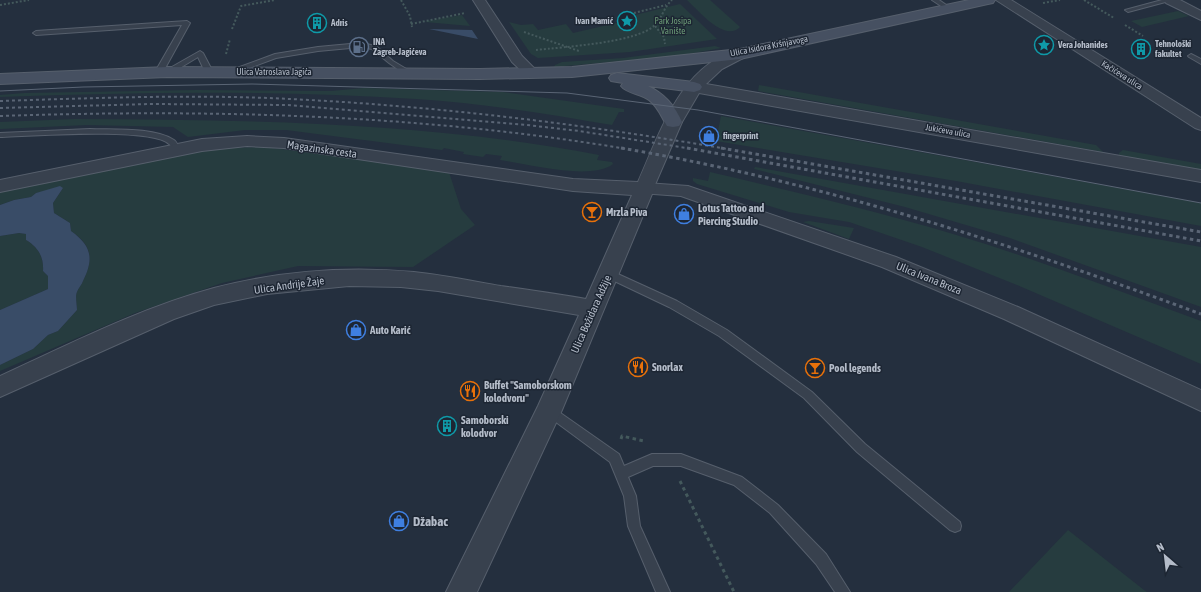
<svg xmlns="http://www.w3.org/2000/svg" width="1201" height="592" font-family="'Asap Condensed',sans-serif">
<rect width="100%" height="100%" fill="#242f3e"/>
<!-- green -->
<g fill="#263c3f">
<path d="M687,0H710L740,27C725,43 698,10 687,0Z"/>
<polygon points="680,4 717,39 630,52 538,58 531,54 509,22 521,25 533,24 538,30 566,24 573,33 638,18 635,15"/>
<polygon points="1178,11 1189,16 1142,27 1131,21"/>
<polygon points="462,15 470,26 425,22 427,21"/>
<polygon points="715,46 721,48 678,56 554,67 555,65 562,62 623,58"/>
<polygon points="759,85 1096,145 1103,152 758,91"/>
<path d="M364,88L503,92L624,109V112H619L612,125C547,114 482,103 416,99C278,90 139,92 0,97V95L24,93L197,90L331,91Z"/>
<polygon points="721,116 1201,203 1201,226 956,181 716,141"/>
<path d="M75,119C250,120 427,122 599,155L597,160L612,162L613,164C591,181 527,164 500,160L502,156L486,154L483,157L463,154L464,152L444,148L442,150L286,130H245L188,137L173,127L87,125L0,129V122Z"/>
<path d="M263,147L448,169L461,209L475,225L413,267L298,266L222,283L135,313L0,371V365L33,349L48,335L58,331L77,310C77,305 75,296 77,292C78,288 82,285 83,281C94,259 92,245 71,231L70,223L54,213L53,203L63,188L36,193L31,197L14,200L0,205V192L176,156L225,148Z"/>
<polygon points="1123,150 1201,164 1201,170 1119,155 1119,153"/>
<polygon points="755,167 1201,247 1201,307 1010,238 905,207 754,169"/>
<path d="M710,172C791,191 873,210 953,234C1037,259 1119,291 1201,321V364L1017,285L922,247L849,222L789,212L697,184L693,181V178L708,181Z"/>
<polygon points="809,221 854,228 849,239 803,222"/>
<path d="M19,233L26,234V240C38,247 44,257 43,271L48,276V289L0,310V236Z"/>
<polygon points="1068,530 1144,590 1147,592 1009,592"/>
</g>
<!-- water -->
<g fill="#394c67">
<polygon points="429,29 472,30 478,39"/>
<path d="M60,186L63,188L53,203L54,213L70,223L71,231C92,246 94,259 83,281C82,285 78,288 77,292C75,296 77,305 77,310L58,331L48,335L33,349L0,365V310L48,289V276L43,271C44,257 38,247 26,240V234L19,233L0,236V205L14,200L31,197L36,193Z"/>
</g>
<g fill="none" stroke-linecap="round" stroke-linejoin="round">
<defs>
<g id="service">
<polygon points="932,0 939,0 952,9 947,10"/>
<polygon points="1162,0 1173,0 1128,12 1125,10"/>
<polygon points="187,21 190,23 163,72 159,74 155,72 182,25 36,35 33,33 36,31"/>
<polygon points="361,43 376,46 393,61 413,73 406,75 389,63 372,49 361,47 318,51 276,58 233,74 226,72 275,54 318,47"/>
<polygon points="200,51 203,53 213,72 212,74 206,74 198,57 170,74 163,72"/>
<polygon points="1191,54 1201,59 1201,64 1189,57 1188,56"/>
<path d="M90,129C113,130 154,127 174,140C177,142 178,146 180,150L179,152H173C172,150 171,145 169,144C152,127 28,136 0,137V133Z"/>
<polygon points="609,270 677,301 727,330 812,392 865,444 960,522 961,526 960,530 955,532 950,530 857,452 804,398 719,336 669,307 606,277 604,274"/>
<polygon points="549,405 619,454 624,466 652,454 681,454 742,477 778,505 826,554 850,592 835,592 816,564 770,513 734,485 681,466 653,466 628,477 636,496 640,526 670,592 656,592 628,526 624,496 610,462 545,414 543,410 545,406"/>
</g>
<g id="minor">
<polygon points="473,0 485,0 522,56 540,74 538,77 528,77 512,62"/>
<polygon points="996,0 1011,0 1201,118 1201,130 1195,128"/>
<polygon points="1164,0 1180,0 1201,11 1201,20 1166,3"/>
<polygon points="646,183 688,186 896,257 1018,307 1201,390 1201,411 1004,319 882,267 681,196 640,193 637,189 640,185"/>
</g>
<path id="tertiary" d="M740,49L745,51L748,54L745,57L722,69L706,84L1201,170V182L699,93L682,122L654,187L656,189L652,194L562,410L477,592H446L538,406L579,315L438,291L401,287L349,286L267,294L214,305L174,319L0,397V376C70,344 140,308 214,288C279,271 348,266 414,272C443,275 472,281 501,286C529,290 558,294 586,299L632,195L573,191L284,148L247,146L202,151L0,192V180L202,139L247,136L284,138L573,179L638,182C660,133 681,64 740,49Z"/>
<g id="secondary">
<polygon points="969,0 995,0 993,3 988,4 740,59 572,77 480,79 167,77 0,84 0,74 167,67 480,69 572,67 740,49"/>
<path d="M617,73L694,82L700,84L702,87L700,90L694,92L648,86C665,94 675,106 682,122L679,126L673,127L667,126C661,116 658,107 649,100C641,94 626,93 621,86L623,83L611,81L609,78L611,75Z"/>
</g>
</defs>
<!-- service casing -->
<use href="#service" stroke="#565f6c" stroke-width="2"/>
<!-- minor casing -->
<use href="#minor" stroke="#565f6c" stroke-width="2"/>
<!-- tertiary casing -->
<use href="#tertiary" stroke="#565f6c" stroke-width="2"/>
<!-- secondary casing -->
<use href="#secondary" stroke="#565f6c" stroke-width="2"/>
<!-- path-far1 -->
<g stroke="#44595c" stroke-width="2" stroke-dasharray="2 2" stroke-linecap="butt">
<polyline points="401,0 410,16 412,27"/>
<polyline points="1084,0 1114,18"/>
<polyline points="1043,3 1060,0"/>
<polyline points="0,5 29,0"/>
<polyline points="634,13 666,5"/>
<polyline points="411,24 465,13"/>
<polyline points="1125,25 1143,36"/>
<polyline points="655,26 664,37 665,44"/>
<polyline points="232,29 241,6 275,0"/>
<polyline points="524,32 579,51"/>
<path d="M536,50C562,47 637,43 655,25C662,18 664,7 672,0"/>
<polyline points="226,54 230,39"/>
</g>
<!-- path -->
<g stroke="#44595c" stroke-width="3" stroke-dasharray="3.5 3.5" stroke-linecap="butt">
<polyline points="621,439 622,436 644,441"/>
<polyline points="680,481 734,592"/>
</g>
<!-- service -->
<use href="#service" fill="#38414e" fill-rule="evenodd"/>
<!-- minor -->
<use href="#minor" fill="#38414e" fill-rule="evenodd"/>
<!-- tertiary -->
<use href="#tertiary" fill="#38414e" fill-rule="evenodd"/>
<!-- secondary -->
<use href="#secondary" fill="#465061" fill-rule="evenodd"/>
<!-- tram -->
<polyline stroke="#5a6575" stroke-width="1" points="0,91 83,87 252,84 567,93 698,110 1201,203"/>
<!-- rail-far1 -->
<g stroke="#5a6575" stroke-width="2" stroke-dasharray="3 3" stroke-linecap="butt">
<path d="M0,101C96,98 193,94 290,99C437,106 582,124 727,149"/>
<polyline points="0,108 151,104 288,105 527,125 579,131 693,149"/>
<path d="M0,116C210,109 419,114 627,149"/>
</g>
<!-- rail -->
<g stroke="#5a6575" stroke-width="3" stroke-dasharray="3.5 3.5" stroke-linecap="butt">
<path d="M621,148C820,182 1012,244 1201,314"/>
<polyline points="687,148 1201,241"/>
<polyline points="721,148 1201,232"/>
</g>
</g>
<!-- icons -->
<defs>
<symbol id="sight-ring" viewBox="-11 -11 22 22"><circle r="9.5" fill="#1d2633" stroke="#0f9aa8" stroke-width="1.5"/><path d="M0-6L1.8-2.2L6-1.7L2.9 1.2L3.7 5.4L0 3.3L-3.7 5.4L-2.9 1.2L-6-1.7L-1.8-2.2Z" fill="#0f9aa8"/></symbol>
<symbol id="building-ring" viewBox="-11 -11 22 22"><circle r="9.5" fill="#1d2633" stroke="#0f9aa8" stroke-width="1.5"/><path d="M-4-6H4V6H1V3H-1V6H-4ZM-2.5-4.3h1.7v1.8h-1.7ZM.8-4.3h1.7v1.8H.8ZM-2.5-1h1.7V.8h-1.7ZM.8-1h1.7V.8H.8Z" fill="#0f9aa8"/></symbol>
<symbol id="fuel-ring" viewBox="-11 -11 22 22"><circle r="9.5" fill="#1d2633" stroke="#5c6f8a" stroke-width="1.5"/><path d="M-5.5-6h7V0h2V4h1.3V-2.5L3-4.5l.8-.8L6-3V5H2.5V1h-1V6h-7ZM-4.2-4.7v3.2H.2V-4.7Z" fill="#5c6f8a"/></symbol>
<symbol id="shop-ring" viewBox="-11 -11 22 22"><circle r="9.5" fill="#1d2633" stroke="#3f7fe0" stroke-width="1.5"/><path d="M-5-2.5h2.3a2.7 3.5 0 0 1 5.4 0H5L5.5 6h-11ZM-1.5-2.5h3a1.5 2.3 0 0 0-3 0Z" fill="#3f7fe0"/></symbol>
<symbol id="bar-ring" viewBox="-11 -11 22 22"><circle r="9.5" fill="#1d2633" stroke="#e8710a" stroke-width="1.5"/><path d="M-6-5H6L.8 .8V4.5H3.5V6h-7V4.5H-.8V.8Z" fill="#e8710a"/></symbol>
<symbol id="restaurant-ring" viewBox="-11 -11 22 22"><circle r="9.5" fill="#1d2633" stroke="#e8710a" stroke-width="1.5"/><path d="M-5-6h1v4h1v-4h1v4h1v-4h1v5L-1.5 .5V6h-2V.5L-5-1ZM5-6V6H3V1.5H1.5Q1.5-4 5-6Z" fill="#e8710a"/></symbol>
</defs>
<g fill-rule="evenodd">
<use href="#sight-ring" x="616" y="10" width="22" height="22"/>
<use href="#building-ring" x="306" y="12" width="22" height="22"/>
<use href="#sight-ring" x="1033" y="34" width="22" height="22"/>
<use href="#fuel-ring" x="348" y="36" width="22" height="22"/>
<use href="#building-ring" x="1130" y="38" width="22" height="22"/>
<use href="#shop-ring" x="698" y="125" width="22" height="22"/>
<use href="#bar-ring" x="581" y="201" width="22" height="22"/>
<use href="#shop-ring" x="673" y="203" width="22" height="22"/>
<use href="#shop-ring" x="345" y="319" width="22" height="22"/>
<use href="#restaurant-ring" x="627" y="356" width="22" height="22"/>
<use href="#bar-ring" x="804" y="357" width="22" height="22"/>
<use href="#restaurant-ring" x="459" y="380" width="22" height="22"/>
<use href="#building-ring" x="436" y="415" width="22" height="22"/>
<use href="#shop-ring" x="388" y="510" width="22" height="22"/>
</g>
<g text-anchor="middle" stroke-width="3" stroke-linejoin="round" paint-order="stroke">
<!-- far-poi labels -->
<g font-size="9" font-weight="bold" fill="#b4bcc9" stroke="#1d2633" text-anchor="start">
<text x="613" y="24" text-anchor="end">Ivan Mamić</text>
<text x="331" y="26">Adris</text>
<text x="373" y="45">INA<tspan x="373" dy="10">Zagreb-Jagićeva</tspan></text>
<text x="1155" y="47">Tehnološki<tspan x="1155" dy="10">fakultet</tspan></text>
<text x="1058" y="48">Vera Johanides</text>
<text x="723" y="139">fingerprint</text>
</g>
<!-- far-park labels -->
<g font-size="9" fill="#6b9a76" stroke="#1d2633">
<text x="673" y="24">Park Josipa<tspan x="673" dy="10">Vanište</tspan></text>
</g>
<!-- far-street labels -->
<g font-size="9" fill="#b4bcc9" stroke="#1d2633">
<text transform="translate(769 46) rotate(-11)" y="3">Ulica Isidora Kršnjavoga</text>
<text x="274" y="75">Ulica Vatroslava Jagića</text>
<text transform="translate(1122 75) rotate(32)" y="3">Kačićeva ulica</text>
<text transform="translate(948 131) rotate(10)" y="3">Jukićeva ulica</text>
</g>
<!-- street labels -->
<g font-size="11" fill="#b4bcc9" stroke="#1d2633">
<text transform="translate(322 149) rotate(8)" y="4">Magazinska cesta</text>
<text transform="translate(929 278) rotate(22)" y="4">Ulica Ivana Broza</text>
<text transform="translate(289 285) rotate(-8)" y="4">Ulica Andrije Žaje</text>
<text transform="translate(591 314) rotate(-66)" y="4">Ulica Božidara Adžije</text>
</g>
<!-- poi labels -->
<g font-size="11" font-weight="bold" fill="#b4bcc9" stroke="#1d2633" text-anchor="start">
<text x="698" y="212">Lotus Tattoo and<tspan x="698" dy="13">Piercing Studio</tspan></text>
<text x="606" y="216">Mrzla Piva</text>
<text x="370" y="334">Auto Karić</text>
<text x="652" y="371">Snorlax</text>
<text x="829" y="372">Pool legends</text>
<text x="484" y="389">Buffet "Samoborskom<tspan x="484" dy="13">kolodvoru"</tspan></text>
<text x="461" y="424">Samoborski<tspan x="461" dy="13">kolodvor</tspan></text>
</g>
<!-- near-poi labels -->
<g font-size="13" font-weight="bold" fill="#b4bcc9" stroke="#1d2633" text-anchor="start">
<text x="413" y="526">Džabac</text>
</g>
</g>
<!-- north arrow -->
<g transform="translate(1165 556) rotate(332)" stroke="#1d2633" stroke-width="3" paint-order="stroke">
<path d="M0-3L7 15L0 10L-7 15Z" fill="#b4bcc9"/>
<text y="-6" font-size="11" font-weight="bold" text-anchor="middle" fill="#b4bcc9">N</text>
</g>
</svg>
